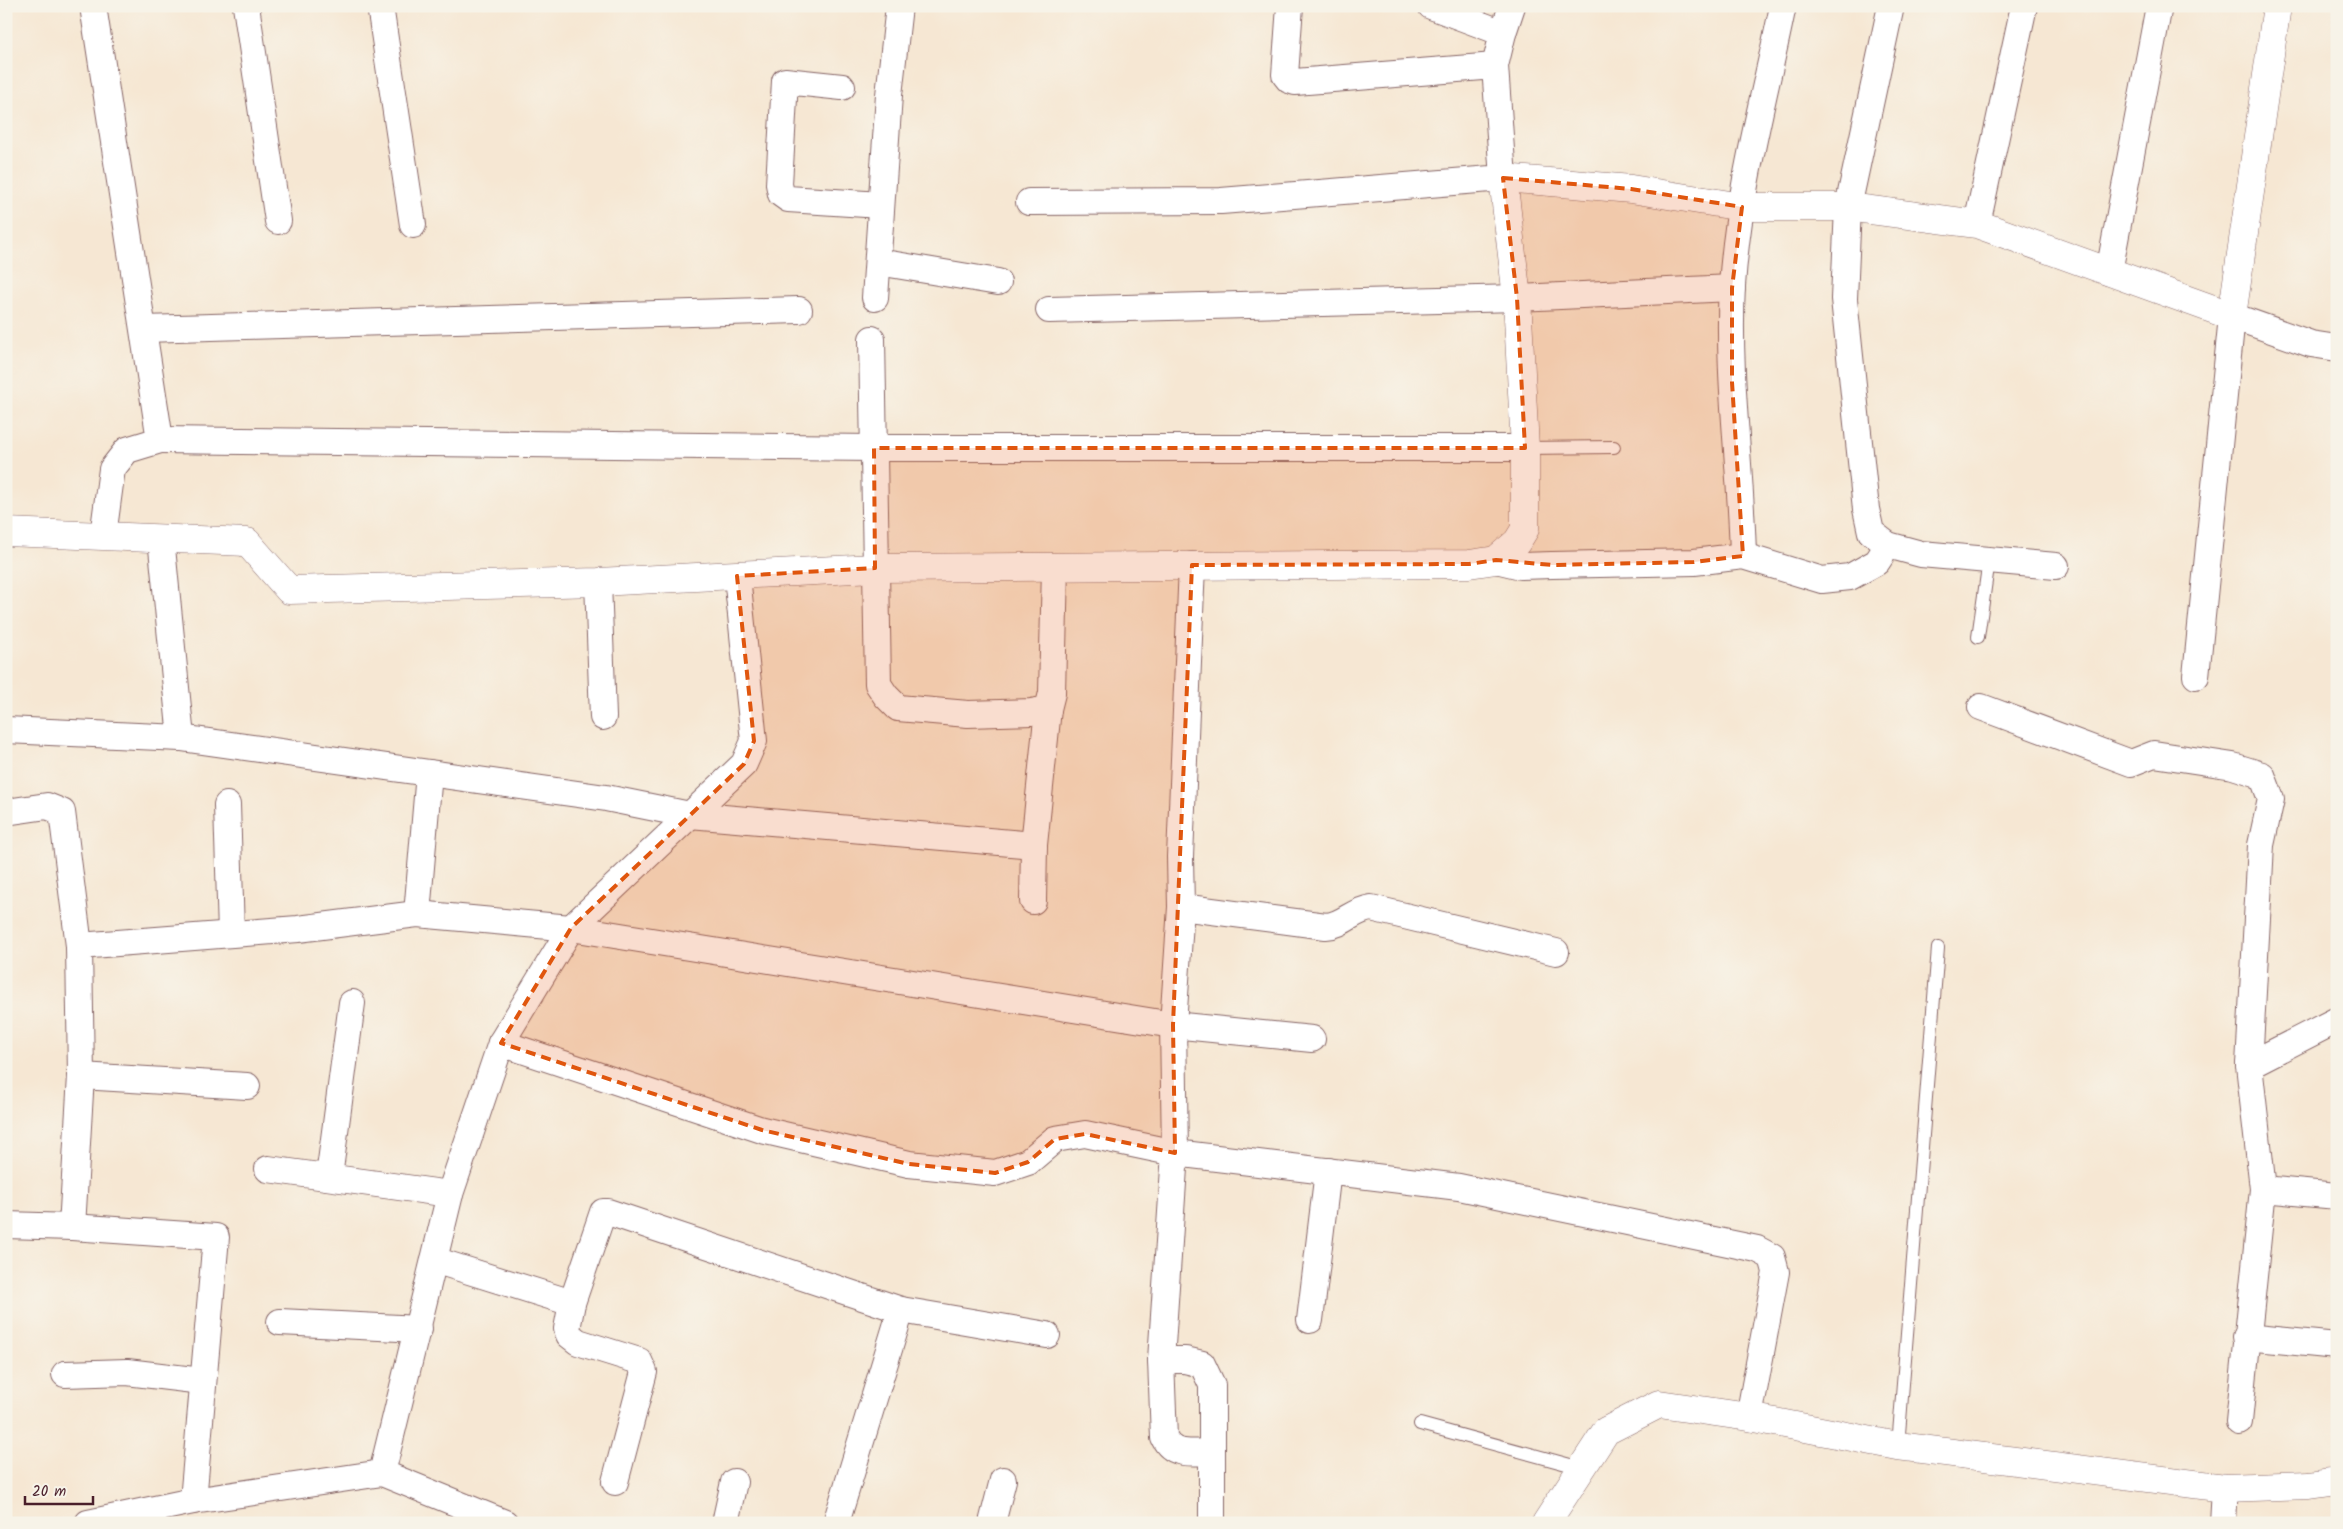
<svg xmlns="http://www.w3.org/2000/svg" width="2343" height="1529" font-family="Kalam,sans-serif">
<rect width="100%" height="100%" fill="#f7f3e8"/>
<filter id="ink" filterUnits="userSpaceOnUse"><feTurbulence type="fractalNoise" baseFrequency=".02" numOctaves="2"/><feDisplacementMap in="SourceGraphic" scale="10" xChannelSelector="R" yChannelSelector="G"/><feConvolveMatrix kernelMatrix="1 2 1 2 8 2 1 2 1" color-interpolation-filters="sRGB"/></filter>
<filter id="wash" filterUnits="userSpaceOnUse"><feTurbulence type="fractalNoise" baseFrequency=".0096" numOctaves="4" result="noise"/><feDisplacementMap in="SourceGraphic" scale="20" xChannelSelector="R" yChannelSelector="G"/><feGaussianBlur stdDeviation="1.12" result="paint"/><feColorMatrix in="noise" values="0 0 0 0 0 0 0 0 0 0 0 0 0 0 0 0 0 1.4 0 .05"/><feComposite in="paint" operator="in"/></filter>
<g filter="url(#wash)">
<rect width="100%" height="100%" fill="#f6e7d3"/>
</g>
<g filter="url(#ink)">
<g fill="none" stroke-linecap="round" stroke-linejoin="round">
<defs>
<g id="service">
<polyline points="1525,448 1614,447"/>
<polyline points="1978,637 1989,560"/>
<polyline points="1420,1424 1581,1468"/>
<polyline points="1898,1446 1938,948"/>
</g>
<g id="minor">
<polyline points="93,6 160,440 127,450 112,469 103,536"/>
<polyline points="246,6 278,221"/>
<polyline points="380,6 413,225"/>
<polyline points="1290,6 1285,75 1289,80 1295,82 1495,66"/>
<polyline points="1431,6 1503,33"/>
<polyline points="1891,6 1848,207 1844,299 1866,509 1871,532 1888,545 1921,554 2056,566"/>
<polyline points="842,87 785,81 779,184 781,194 788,199 881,205"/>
<polyline points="1029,202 1221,201 1503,178 1495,66 1503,33 1512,6"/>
<polyline points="1977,224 2024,6"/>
<polyline points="878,262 998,282"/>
<polyline points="2109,272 2159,6"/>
<polyline points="875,298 889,95 899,6"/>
<polyline points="1049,310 1517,298 1732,288"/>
<polyline points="144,329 799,310"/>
<polyline points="872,339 878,684 886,696 898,708 968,714 1031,712 1048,709 1052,693 1055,567"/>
<polyline points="160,440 874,448 1525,448"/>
<polyline points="161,538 181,738"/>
<path d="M1743,556C1741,466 1727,376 1732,286C1738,192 1764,99 1783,6"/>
<polyline points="1496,560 1521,566 1552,565 1694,562 1743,556 1822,580 1850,577 1877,562 1888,545"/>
<polyline points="1192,565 1180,857 1181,907 1173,1025 1175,1153 1161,1360 1185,1360 1202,1364 1212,1385 1212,1523"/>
<polyline points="598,582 603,717"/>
<polyline points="2196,676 2232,316 2311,344 2337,348"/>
<polyline points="1981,707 2131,763 2154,754 2233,766 2262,775 2271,799 2261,845 2249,1065 2263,1189 2239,1422"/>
<polyline points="6,730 181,738 606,798 690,815 1034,845"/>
<polyline points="227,805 231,933"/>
<polyline points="6,812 47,806 62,812 79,946"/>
<polyline points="1033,901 1034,845 1048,709"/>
<path d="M1181,907L1326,926C1344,925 1351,911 1371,908L1556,952"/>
<polyline points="417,914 429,773"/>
<polyline points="501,1043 762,1130 909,1164 995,1173 1028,1162 1055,1139 1085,1134 1175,1153 1459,1187 1757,1249 1772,1257 1776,1272 1749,1417"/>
<polyline points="2249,1065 2337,1020"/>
<polyline points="81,1076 247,1086"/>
<polyline points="268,1169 450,1194"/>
<polyline points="329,1177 352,1003"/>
<polyline points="2263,1189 2337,1196"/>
<polyline points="6,1225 72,1227 216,1237 193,1501"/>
<polyline points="72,1227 81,1076 79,946 298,929 417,914 571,928 1173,1025 1312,1039"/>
<polyline points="434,1260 572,1303"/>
<polyline points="1310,1320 1328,1171"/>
<polyline points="280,1322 419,1329"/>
<polyline points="2246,1337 2337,1346"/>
<path d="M1161,1360L1164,1438C1173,1457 1193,1452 1211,1452"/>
<polyline points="65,1374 127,1372 202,1381"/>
<polyline points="382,1473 450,1194 501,1043 571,928 744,764 754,741 737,576"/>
<polyline points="615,1482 644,1372 639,1361 578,1342 569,1335 567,1329 572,1303 603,1212 608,1212 901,1310 1047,1335"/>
<polyline points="88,1523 193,1501 382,1473 505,1523"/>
<polyline points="725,1523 734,1482"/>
<polyline points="836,1523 901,1310"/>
<polyline points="992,1523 1003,1480"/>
<polyline points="2223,1523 2225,1488"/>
</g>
<g id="tertiary">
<polyline points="6,532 247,542 289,590 598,582 875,568 1469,564 1496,560 1517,542 1525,529 1525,448 1517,298 1503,178 1631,189 1742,207 1848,207 1977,224 2232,316 2277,6"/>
<polyline points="1546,1523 1606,1431 1659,1404 1749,1417 1898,1446 2225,1488 2309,1485 2337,1481"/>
</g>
</defs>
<!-- service casing -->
<use href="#service" stroke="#866566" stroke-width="14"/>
<!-- minor casing -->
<use href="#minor" stroke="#866566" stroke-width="28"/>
<!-- tertiary casing -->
<use href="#tertiary" stroke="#866566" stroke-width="29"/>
<!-- service -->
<use href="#service" stroke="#fff" stroke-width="12"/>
<!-- minor -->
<use href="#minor" stroke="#fff" stroke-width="26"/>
<!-- tertiary -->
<use href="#tertiary" stroke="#fff" stroke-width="28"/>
</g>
</g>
<!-- marked area -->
<path fill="#e0560e" fill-opacity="0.2" stroke="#e0560e" stroke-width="4" stroke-dasharray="10 6" stroke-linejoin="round" d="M1503,178L1631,189L1742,207L1732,288V382L1743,556L1694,562L1552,565L1496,560L1469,564L1192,565L1173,1025L1175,1153L1085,1134L1055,1139L1028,1162L995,1173L909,1164L762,1130L501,1043L571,928L744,764L754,741L737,576L875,568L874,448H1525L1517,298Z"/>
<!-- margin -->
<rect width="2343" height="1529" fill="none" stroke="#f7f3e8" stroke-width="25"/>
<!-- scale -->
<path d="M25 1496v8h68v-8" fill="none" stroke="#4a1f2b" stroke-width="2.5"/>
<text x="32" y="1496" font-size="15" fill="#4a1f2b" stroke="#f7f3e8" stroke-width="4" paint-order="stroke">20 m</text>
</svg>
